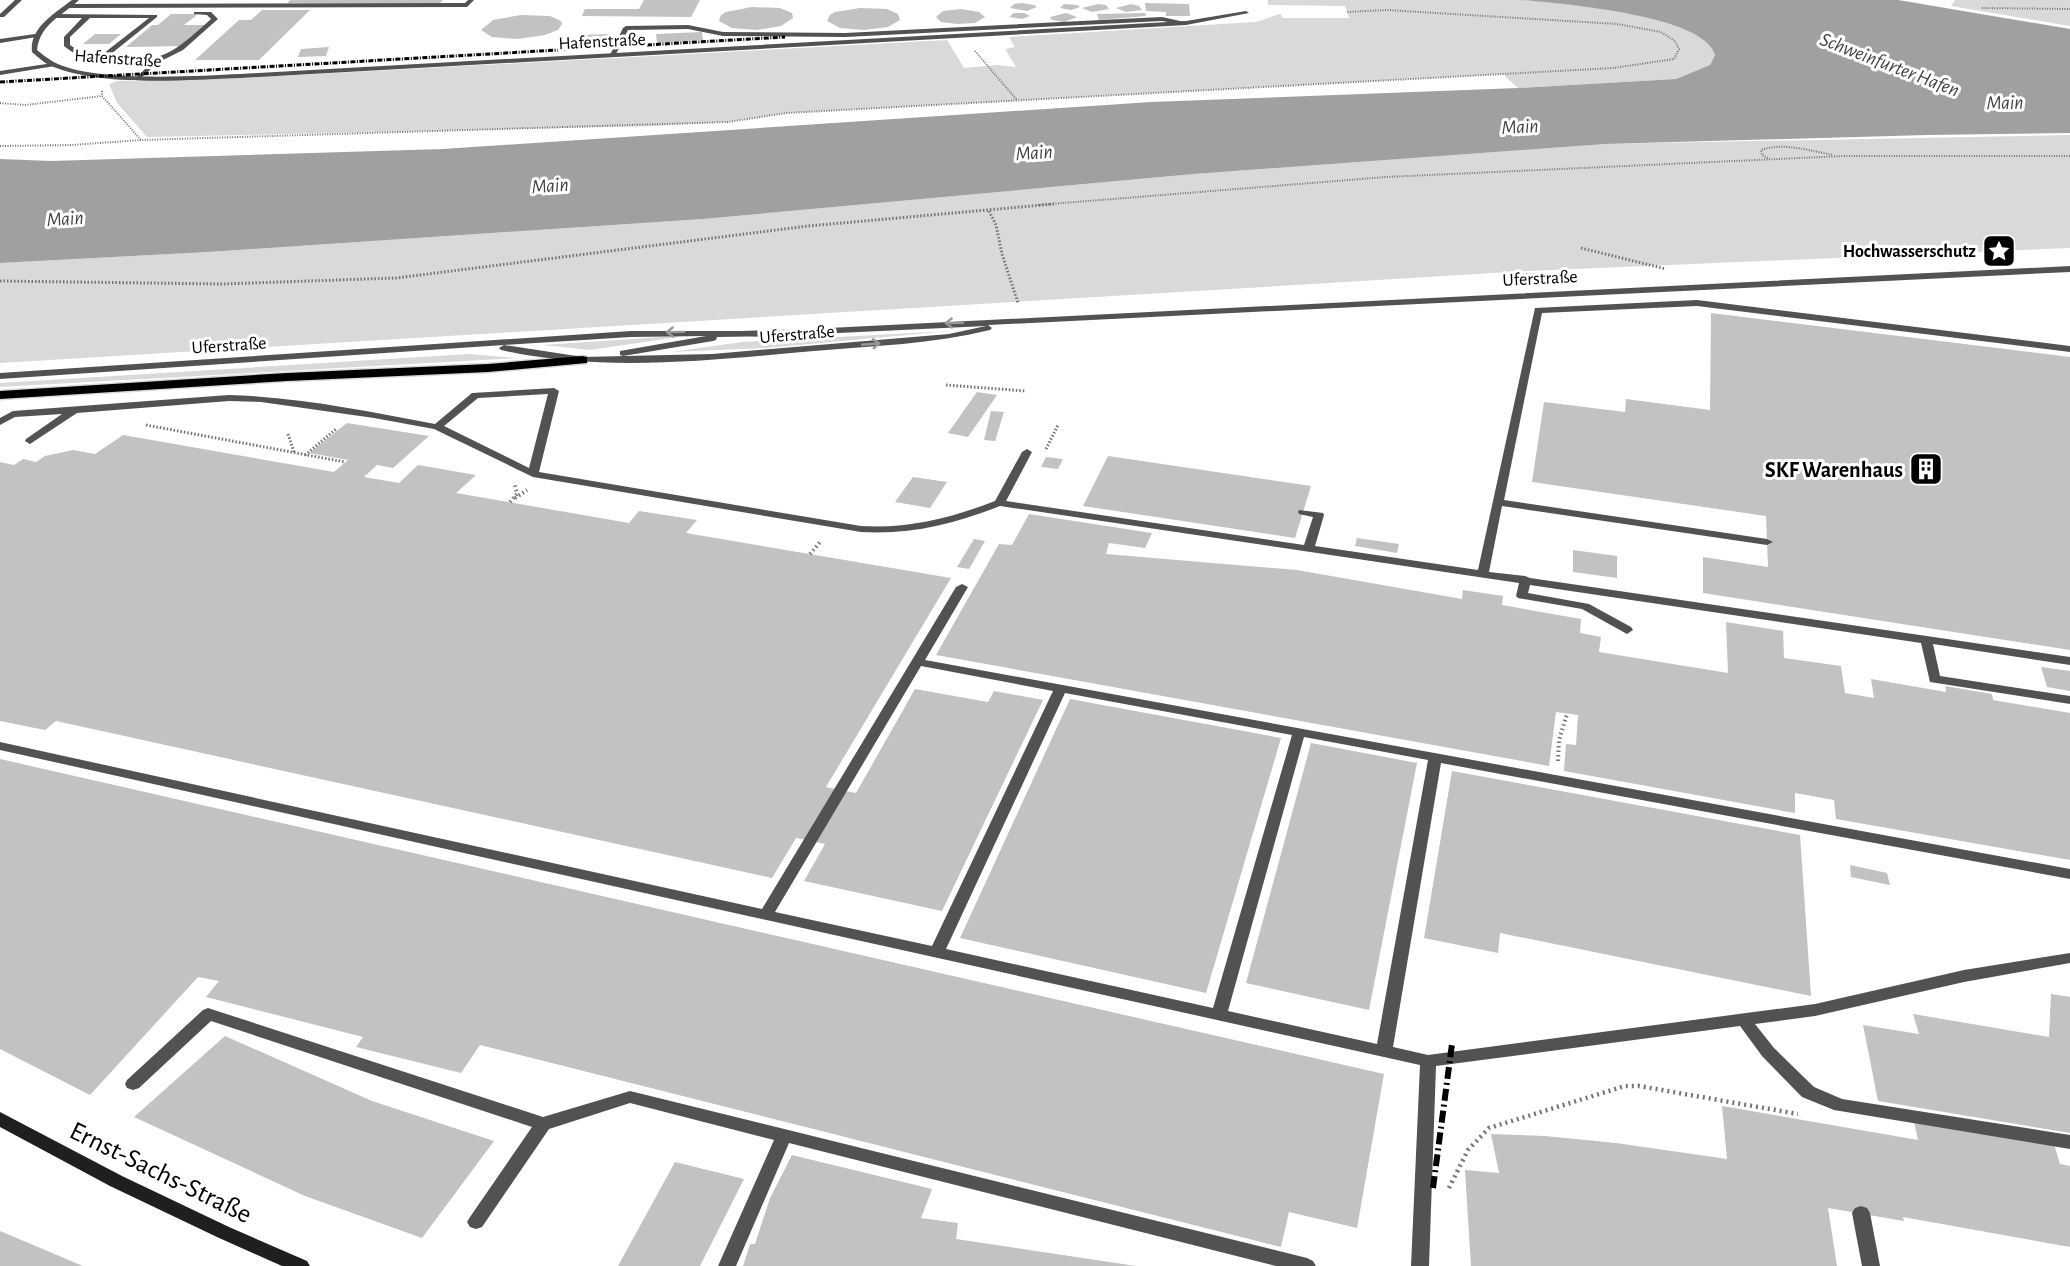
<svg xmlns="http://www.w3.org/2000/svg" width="2070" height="1266" font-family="'Alegreya Sans',sans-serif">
<rect width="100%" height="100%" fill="#fff"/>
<!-- green -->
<g fill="#d9d9d9">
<path d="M1268,0C1351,0 1435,0 1519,0C1555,1 1705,16 1715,54L1710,65L1676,79L1518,88L1503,74L787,113L727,122L655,126L147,137L117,103L109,84L117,81L299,75L947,40L964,68L996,65L1016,67L1005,49L1015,47L1009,37L1255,22C1263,21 1276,14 1281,14L1282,18H1349L1345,6L1268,5Z"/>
<polygon points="1955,0 2070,0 2070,26 1951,6"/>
<polygon points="2070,135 2070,248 1528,271 0,363 0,263 208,252 703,219 1194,174 1605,144"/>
<polygon points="950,331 766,348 671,352 742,342"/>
<polygon points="676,336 679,337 590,350 542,345"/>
<polygon points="469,354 517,358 0,387 0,383"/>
</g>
<!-- water -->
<path fill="#a0a0a0" d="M1520,0H1898L2070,29V133L1927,135L1605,144L1194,174L703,219L208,252L0,263V159L51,161L443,149L1151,102L1518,88L1676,79L1710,65L1715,55C1705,15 1557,3 1520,0Z"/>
<!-- building -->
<g fill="#c2c2c2">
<polygon points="290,0 443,0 439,4 287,3"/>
<polygon points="644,0 700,0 691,17 582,16 585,9 639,9"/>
<polygon points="1022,3 1034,5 1037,7 1027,11 1010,8 1014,4"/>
<polygon points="1145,3 1189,4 1190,16 1166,16 1166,12 1146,11"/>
<polygon points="1064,4 1077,5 1080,7 1071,10 1060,8"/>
<polygon points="1098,4 1106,5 1109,9 1092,12 1082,8"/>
<polygon points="1131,4 1139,6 1142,10 1126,12 1116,8"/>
<polygon points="752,7 780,8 792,13 793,18 781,26 757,30 732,28 719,21 721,15 726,12"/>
<polygon points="860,8 887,9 898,14 900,20 888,27 864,30 840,28 827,21 830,15 835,12"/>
<polygon points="961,9 979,12 985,17 975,23 957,24 941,22 936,17 943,11"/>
<polygon points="262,10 310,10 259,60 195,60 239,20 251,20"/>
<polygon points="1014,13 1024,13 1030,16 1022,19 1009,17"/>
<polygon points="1066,13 1077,17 1064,22 1052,20 1050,17"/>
<polygon points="1145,13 1146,16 1099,20 1097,14"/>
<polygon points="171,14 198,14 184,25 209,25 185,46 126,47 152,25 158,25"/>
<polygon points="521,15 550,16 561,21 562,24 558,30 545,35 518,39 492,37 481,30 493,20"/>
<polygon points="702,32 703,40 657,43 656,34"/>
<polygon points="95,34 121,34 109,44 83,44"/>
<polygon points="609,34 603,45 562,45 567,39 579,39 581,35"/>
<polygon points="329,47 326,56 298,57 301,49"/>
<polygon points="1711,313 2070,357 2070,650 1703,593 1703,557 1768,567 1766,516 1532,482 1544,402 1625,412 1626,399 1710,410"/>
<polygon points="977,392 997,395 968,437 948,433"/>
<polygon points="991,411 1004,412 995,441 984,440"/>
<polygon points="347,423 429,436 393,468 377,465 364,477 399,483 418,465 476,475 456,493 629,523 639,511 697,520 686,533 951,578 826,787 856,793 915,689 988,702 994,691 1043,700 942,911 804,881 825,844 796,838 772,878 56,721 45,730 0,721 0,462 14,465 23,459 36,462 45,456 73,450 95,454 123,435 334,472 348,460 309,453"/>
<polygon points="1108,456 1311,486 1295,538 1083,506"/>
<polygon points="1046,457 1063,459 1058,469 1041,467"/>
<polygon points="913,477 947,482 930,508 895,502"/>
<polygon points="1029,514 1152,533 1145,548 1109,543 1106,554 1297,570 1462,599 1463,590 1503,596 1502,605 1581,619 1580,633 1601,637 1599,652 1728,673 1726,622 1783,631 1784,658 1841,666 1845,693 1874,698 1871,679 1946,692 1945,686 1992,694 1993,700 2070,713 2070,860 1836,819 1834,800 1795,793 1795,813 1564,771 1566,744 1576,745 1578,715 1556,712 1549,766 936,655 999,544 1012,545"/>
<polygon points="1357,538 1399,544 1397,553 1355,546"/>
<polygon points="974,539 985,541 969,569 957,567"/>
<polygon points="1573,550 1617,556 1617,578 1573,572"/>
<polygon points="2041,667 2070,671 2070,691 2047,687"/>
<polygon points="1070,699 1281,738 1206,993 960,938"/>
<polygon points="1311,743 1417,763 1369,1010 1246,983"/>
<polygon points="0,759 1384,1074 1357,1228 1289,1212 1281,1247 480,1045 461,1073 356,1047 363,1037 206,997 219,981 198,977 90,1095 0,1049"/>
<polygon points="1452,771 1800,835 1811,996 1500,933 1498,953 1424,938"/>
<polygon points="1850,865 1887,873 1890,885 1851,877"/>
<polygon points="2051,994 2070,997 2070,1133 1878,1101 1863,1025 1919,1034 1913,1014 2049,1037"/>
<polygon points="225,1036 372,1101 494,1141 422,1238 305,1196 134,1117"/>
<polygon points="1722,1106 1918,1140 1914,1121 2054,1144 2060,1164 2070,1166 2070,1247 1903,1217 1904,1221 1828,1208 1837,1266 1471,1266 1465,1170 1499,1173 1491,1134 1545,1136 1616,1143 1727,1159"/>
<polygon points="792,1155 932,1189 921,1218 958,1223 956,1239 1136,1266 743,1266 750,1244 755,1244 770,1198"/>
<polygon points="675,1162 744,1179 700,1266 618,1266"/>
<polygon points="0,1231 83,1266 0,1266"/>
</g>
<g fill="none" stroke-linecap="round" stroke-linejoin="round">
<defs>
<polygon id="primary" points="583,356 587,357 587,363 488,372 287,381 0,399 0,391 287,373 488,364"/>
</defs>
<!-- primary casing -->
<use href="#primary" stroke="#dbdbdb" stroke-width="3"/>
<!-- path-far3 -->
<g stroke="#747474" stroke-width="2" stroke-dasharray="1 1.5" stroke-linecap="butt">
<polyline points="1982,8 2070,9"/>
<polyline points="975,51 1017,100"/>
<polyline points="102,91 102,96 141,140 728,122 787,113 1613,68 1674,59 1679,49 1675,41 1661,32 1617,24 1387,10 1347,12"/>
<polyline points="0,103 25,105 102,96"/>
<polyline points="0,146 72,145 141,140"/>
<path d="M1768,158L1762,155L1761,150C1783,142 1811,151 1833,155"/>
<polyline points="1038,205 1386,177 1843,156 2070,156"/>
</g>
<!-- path-far2 -->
<g stroke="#747474" stroke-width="3" stroke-dasharray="1.5 2" stroke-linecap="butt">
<polyline points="989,211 996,225 1002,254 1018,303"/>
<polyline points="1581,248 1666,269"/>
<polyline points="1519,275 1551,274"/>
<polyline points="0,281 222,284 396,278 808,226 1054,204"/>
<polyline points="946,385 1025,391"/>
<polyline points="146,425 345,462"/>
<polyline points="288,434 294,452"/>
<polyline points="1046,449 1058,425"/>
<polyline points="305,455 336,429"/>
</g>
<!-- path-far1 -->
<g stroke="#747474" stroke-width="4" stroke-dasharray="1.5 3" stroke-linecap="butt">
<polyline points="515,498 527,490"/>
<polyline points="510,502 517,494 515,485"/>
<polyline points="810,554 821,541"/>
<polyline points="1558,761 1559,740 1567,714"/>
</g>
<!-- path -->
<polyline stroke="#747474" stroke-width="4.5" stroke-dasharray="2 4" stroke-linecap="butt" points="1449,1188 1468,1150 1489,1128 1625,1086 1639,1086 1798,1114"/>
<!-- service -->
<g fill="#525252" fill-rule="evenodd">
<polygon points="15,0 22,0 4,17 0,17 0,14"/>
<polygon points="468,0 474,0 467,7 68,8 65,6 68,4 465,3"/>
<path d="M194,12H211L218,19L183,50L159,62L140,79L137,77L151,63C121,63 88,66 64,46V37L82,18H54L51,16L54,14L157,15V17L106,58C161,65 172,54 211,19L207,15L194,14ZM90,18H149L99,57L79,51L70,45V37Z"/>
<polygon points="1162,17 1189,23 1186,25 1162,21 845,37 723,36 688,29 628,30 615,56 610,55 623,28 626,26 688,25 723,32 845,33"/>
<polygon points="35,34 37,35 37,37 0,43 0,39"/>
<polygon points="53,63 56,65 55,66 0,75 0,71"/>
<path d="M1697,300L2070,346V352L1697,306L1542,313L1504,500L1767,539L1773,542L1767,545L1502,506L1489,572L1525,576L1530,578L2070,657V665L1933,644L1940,676L2070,696V704L1930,682L1921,643L1530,585L1528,593L1589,604L1631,627L1633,630L1627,634L1582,609L1518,598L1516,596L1519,583L1000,506C955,524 910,535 861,532L533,477L434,429L374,418L261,402L229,401L77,413L30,444L25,441L26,439L62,414L15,417L0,425V418L13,411L229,395C298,397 367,411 435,424L472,393L554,388L559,391L539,472L861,526C908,529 951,518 995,501L1022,452L1027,449L1032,452L1006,501L1304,545L1313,517L1299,514L1298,512L1299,510L1323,513L1324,515L1315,546L1478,570L1535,308ZM548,394L529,468L444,426L478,398Z"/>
<path d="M962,584L968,587L925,660L2070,869V879L1441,763L1393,1047L1428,1055L1815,1004L1964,970L2070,953V963L1964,982L1815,1016L1755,1024L1774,1048L1814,1087L1842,1099L2070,1135V1149L1834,1110L1802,1097L1762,1056L1740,1026L1436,1066L1429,1266H1411L1420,1065L0,750V742L762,909L956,587ZM921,666L1053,691L932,946L775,912ZM1065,693L1292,735L1213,1008L946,949ZM1304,737L1428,760L1377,1044L1228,1011Z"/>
<polygon points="208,1008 543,1117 630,1091 1307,1258 1313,1261 1316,1266 1276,1266 789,1143 736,1266 718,1266 774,1140 630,1103 549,1129 482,1227 476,1229 470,1227 467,1222 470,1217 532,1127 211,1021 139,1088 133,1090 127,1088 125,1084 127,1080 203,1010"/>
<polygon points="1861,1206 1867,1208 1870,1213 1880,1266 1862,1266 1852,1213 1855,1208"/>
</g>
<!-- minor -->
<g fill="#525252" fill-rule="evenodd">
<path d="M72,0H79C62,16 40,24 37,50C42,54 47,58 52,61C89,83 196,76 240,74L1186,21L1246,11L1249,13L1186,25L240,78C184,80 102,87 51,66C44,63 38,57 32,52C29,28 55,13 72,0Z"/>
<path d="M2070,266V272L988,325L992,328L990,330C933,344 873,346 814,351C711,360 603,373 501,350L499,348L504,345L0,379V373L631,331H741L809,329ZM986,326L949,334L712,354L583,357L504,345L631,337L706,336L620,351V355L623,356L713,341L716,340L717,337L775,336Z"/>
</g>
<!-- secondary -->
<polygon fill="#1f1f1f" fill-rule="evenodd" points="0,1112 122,1176 229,1227 307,1261 310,1266 282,1266 217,1237 110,1186 0,1127"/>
<!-- primary -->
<use href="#primary" fill="#000" fill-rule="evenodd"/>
<!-- rail-far1 -->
<polyline stroke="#000" stroke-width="3" stroke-dasharray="5 1.5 1 1.5" stroke-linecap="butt" points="0,82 785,37"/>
<!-- rail -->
<polyline stroke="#000" stroke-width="6" stroke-dasharray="12 4 2 4" stroke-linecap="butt" points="1433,1188 1452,1044"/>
</g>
<!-- one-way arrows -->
<defs><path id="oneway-shaft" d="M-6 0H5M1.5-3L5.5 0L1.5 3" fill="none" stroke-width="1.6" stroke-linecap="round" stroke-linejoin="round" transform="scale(1.5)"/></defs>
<g stroke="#979797">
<use href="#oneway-shaft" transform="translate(954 323) rotate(179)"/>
<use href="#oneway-shaft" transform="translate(675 332) rotate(179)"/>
<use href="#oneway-shaft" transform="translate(871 344) rotate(-5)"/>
</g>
<!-- icons -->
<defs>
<symbol id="sight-square" viewBox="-11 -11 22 22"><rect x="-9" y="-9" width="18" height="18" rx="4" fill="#000" stroke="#fff"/><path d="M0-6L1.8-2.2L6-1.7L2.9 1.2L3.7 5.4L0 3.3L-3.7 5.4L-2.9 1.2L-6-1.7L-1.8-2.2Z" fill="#fff"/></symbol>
<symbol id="building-square" viewBox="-11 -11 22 22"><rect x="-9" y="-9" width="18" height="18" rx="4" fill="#000" stroke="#fff"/><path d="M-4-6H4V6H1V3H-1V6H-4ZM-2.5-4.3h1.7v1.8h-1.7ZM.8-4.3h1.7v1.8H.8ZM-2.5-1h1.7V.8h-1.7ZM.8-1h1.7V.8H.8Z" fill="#fff"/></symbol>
</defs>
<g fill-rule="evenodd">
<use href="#sight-square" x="1980" y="232" width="38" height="38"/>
<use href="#building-square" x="1907" y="450" width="38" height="38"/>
</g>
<g text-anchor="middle" stroke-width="6" stroke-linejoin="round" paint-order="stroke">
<!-- far-street labels -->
<g font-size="18" fill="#000" stroke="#fff">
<text transform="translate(602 41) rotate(-3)" y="6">Hafenstraße</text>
<text transform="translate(118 58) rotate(4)" y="6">Hafenstraße</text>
<text transform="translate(1540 278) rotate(-3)" y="6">Uferstraße</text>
<text transform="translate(797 334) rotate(-5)" y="6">Uferstraße</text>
<text transform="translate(229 345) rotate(-4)" y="6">Uferstraße</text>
</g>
<!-- far-poi labels -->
<g font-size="18" font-weight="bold" fill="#000" stroke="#fff" text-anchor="end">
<text x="1976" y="257">Hochwasserschutz</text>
</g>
<!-- far-water labels -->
<g font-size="20" font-style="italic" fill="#414141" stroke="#fff">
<text transform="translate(1890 64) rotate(21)" y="7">Schweinfurter Hafen</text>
<text transform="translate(2005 102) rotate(-1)" y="7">Main</text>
<text transform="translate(1520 126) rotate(-3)" y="7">Main</text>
<text transform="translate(1034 152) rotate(-4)" y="7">Main</text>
<text transform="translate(550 185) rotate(-4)" y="7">Main</text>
<text transform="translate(65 218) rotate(-4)" y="7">Main</text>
</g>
<!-- poi labels -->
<g font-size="22" font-weight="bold" fill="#000" stroke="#fff" text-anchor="end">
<text x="1903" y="477">SKF Warenhaus</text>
</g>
<!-- near-street labels -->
<g font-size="27" fill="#000" stroke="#fff">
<text transform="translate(161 1172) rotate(26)" y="9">Ernst-Sachs-Straße</text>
</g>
</g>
</svg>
